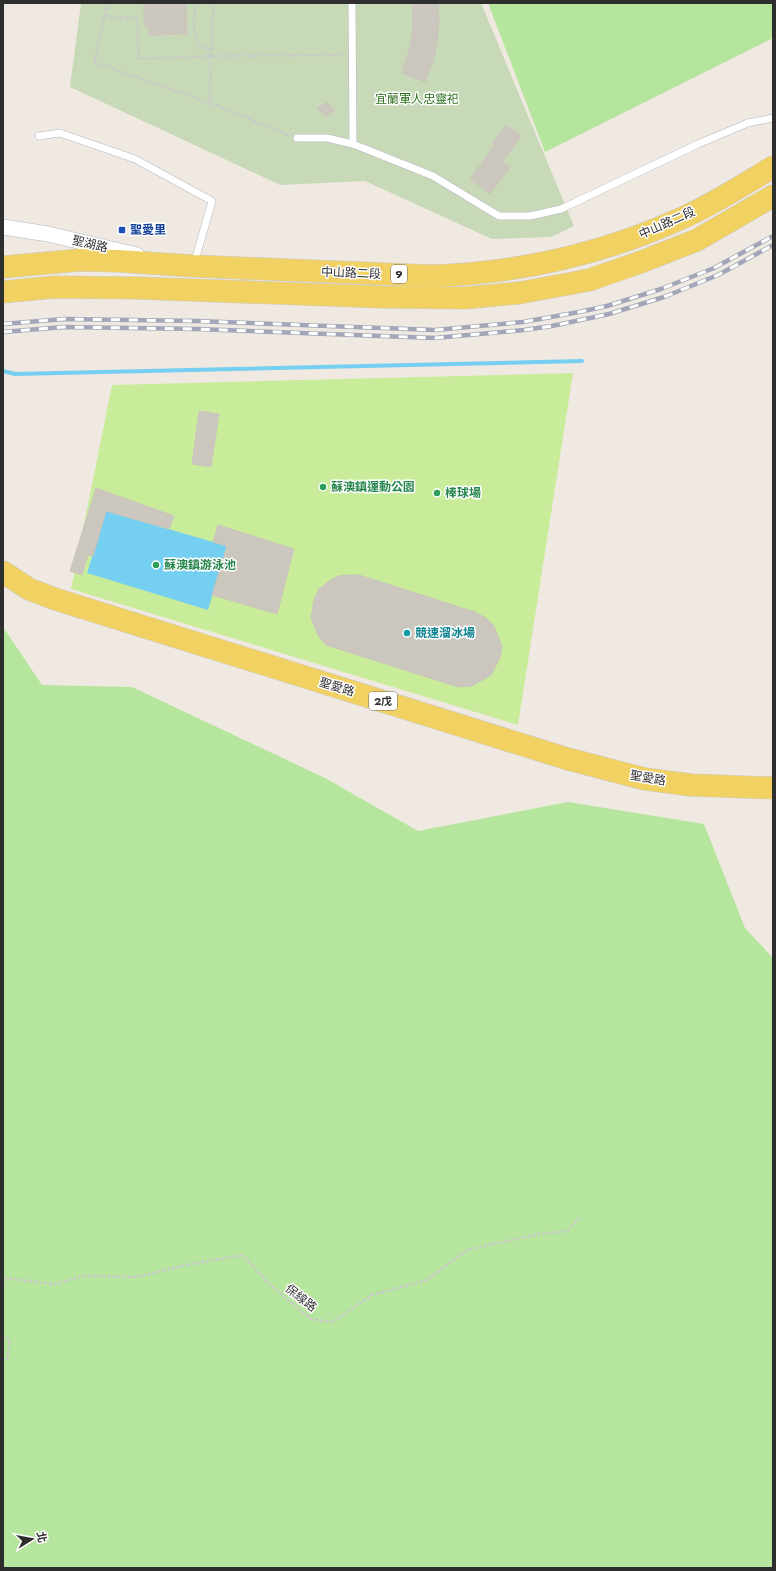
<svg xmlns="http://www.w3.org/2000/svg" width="776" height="1571" font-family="Jost,'Noto Sans TC',sans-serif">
<rect width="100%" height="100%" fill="#efe9e1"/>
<!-- green -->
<g fill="#b6e59e">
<polygon points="488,3 773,3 773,38 545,152"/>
<polygon points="3,627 42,685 132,687 325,778 418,831 568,802 704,824 745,928 773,958 773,1568 3,1568"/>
</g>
<!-- cemetery -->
<polygon fill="#c8d9b8" points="81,3 481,3 574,226 551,237 492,239 365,181 280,185 70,87"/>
<!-- pitch -->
<polygon fill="#c9ec9a" points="573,373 518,725 71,589 112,385"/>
<!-- water -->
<polygon fill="#75cff0" points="106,511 227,546 208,610 87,573"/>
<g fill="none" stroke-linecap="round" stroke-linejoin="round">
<!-- stream -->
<polyline stroke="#75cff0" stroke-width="4" points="3,371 15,374 582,361"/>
</g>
<!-- building -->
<g fill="#cbc7bf" stroke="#cbc5ba">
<polygon points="144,3 186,3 187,34 149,35 149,27 144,24"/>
<polygon points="413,3 438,3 439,22 437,41 433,62 425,82 402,73 409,51 413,31"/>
<polygon points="327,102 334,110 327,116 317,109"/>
<polygon points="506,125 521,136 502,162 510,167 490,194 470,179 494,146 492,144"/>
<polygon points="199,411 219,414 211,467 192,464"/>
<polygon points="96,488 174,516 169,529 106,511 93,556 88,555 82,575 70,571"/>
<polygon points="218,525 294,549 277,614 212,595 227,546 213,542"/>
<polygon points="347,575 359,575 475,612 486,618 494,626 502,646 500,658 491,675 472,686 461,687 452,685 326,645 319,637 311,618 314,600 319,589 329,581 338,576"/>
</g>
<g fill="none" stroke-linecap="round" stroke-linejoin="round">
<defs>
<g id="lane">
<polyline points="352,3 353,144"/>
<polyline points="39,136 60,133 135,159 212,201 194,264"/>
<polyline points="297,138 327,138 353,144 433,176 499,216 530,216 561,209 698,144 748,123 773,118"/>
</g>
<polyline id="street" points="3,227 48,234 137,255"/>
<g id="primary">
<path d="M3,267L80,260L118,261L193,266L432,276C517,273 602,254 680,219C712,205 743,185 773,167"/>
<polyline points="3,292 54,287 137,288 382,297 464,298 519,293 589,280 641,262 697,240 773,196"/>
<polyline points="3,572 29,589 55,599 568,759 645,779 691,785 773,788"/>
</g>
</defs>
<!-- lane casing -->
<use href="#lane" stroke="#b4b7c1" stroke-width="8"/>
<!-- street casing -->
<use href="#street" stroke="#b4b7c1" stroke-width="16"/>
<!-- primary casing -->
<use href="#primary" stroke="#c9c9c9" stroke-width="23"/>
<!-- path -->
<g stroke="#c9c9c9" stroke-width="2.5" stroke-dasharray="3 2" stroke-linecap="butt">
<polyline points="108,3 94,62 210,103 289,135"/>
<path d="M196,3C193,19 191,46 211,50"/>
<polyline points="214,3 211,56 344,55"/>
<polyline points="105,16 137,19 139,59 211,56 210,103"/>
<polyline points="3,1284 6,1278 54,1284 84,1276 137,1277 186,1265 243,1255 269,1284 311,1319 333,1322 372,1295 427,1280 467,1250 539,1234 567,1231 581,1216"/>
<polyline points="3,1335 10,1341 7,1360 3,1360"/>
</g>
<!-- lane -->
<use href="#lane" stroke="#fff" stroke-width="7"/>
<!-- street -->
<use href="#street" stroke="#fff" stroke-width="15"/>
<!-- primary -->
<use href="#primary" stroke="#f2d163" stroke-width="22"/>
<defs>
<g id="rail">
<polyline points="3,324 64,319 197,321 435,330 523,322 579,312 607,306 661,289 714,268 773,236"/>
<polyline points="3,332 64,327 197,329 435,338 524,330 552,326 609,314 664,297 718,275 773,245"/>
</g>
</defs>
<!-- rail casing -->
<use href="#rail" stroke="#a3a6b8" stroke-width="4.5"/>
<!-- rail -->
<use href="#rail" stroke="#fff" stroke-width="3" stroke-dasharray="9" stroke-linecap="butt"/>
</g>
<!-- markers -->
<rect fill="#1a4fb4" stroke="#fff" stroke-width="1.5" x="118" y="226" width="8" height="8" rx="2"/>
<g fill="#2e9e5b" stroke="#fff" stroke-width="1.5">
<circle cx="323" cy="487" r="4"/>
<circle cx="437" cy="493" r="4"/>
<circle cx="156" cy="565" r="4"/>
</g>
<circle fill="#0f9aa8" stroke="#fff" stroke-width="1.5" cx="407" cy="633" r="4"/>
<g text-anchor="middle" stroke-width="3" stroke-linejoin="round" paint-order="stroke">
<!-- shield labels -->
<g fill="#fff" stroke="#6d6d6d" stroke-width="1">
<rect x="391" y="265" width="16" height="18" rx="3"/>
<rect x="369" y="692" width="28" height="18" rx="3"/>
</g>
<g font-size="11" font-weight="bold" fill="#2e2e2e">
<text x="399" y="278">9</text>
<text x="383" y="705">2戊</text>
</g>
<!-- park labels -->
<g font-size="12" fill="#2c6e1b" stroke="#fff">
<text x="417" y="103">宜蘭軍人忠靈祀</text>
</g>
<!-- street labels -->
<g font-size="12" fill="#2e2e2e" stroke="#fff">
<text transform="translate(667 223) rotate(-24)" y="4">中山路二段</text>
<text transform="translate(90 244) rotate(13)" y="4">聖湖路</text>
<text transform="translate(351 273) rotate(2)" y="4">中山路二段</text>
<text transform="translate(337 687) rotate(17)" y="4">聖愛路</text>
<text transform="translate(648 778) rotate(10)" y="4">聖愛路</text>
<text transform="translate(301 1298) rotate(38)" y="4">保線路</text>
</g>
<!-- transit labels -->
<g font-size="12" font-weight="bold" fill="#164399" stroke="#fff" text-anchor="start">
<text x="130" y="234">聖愛里</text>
</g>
<!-- leisure labels -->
<g font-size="12" font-weight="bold" fill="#27864d" stroke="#fff" text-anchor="start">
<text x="331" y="491">蘇澳鎮運動公園</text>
<text x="445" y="497">棒球場</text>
<text x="164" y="569">蘇澳鎮游泳池</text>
</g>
<!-- culture labels -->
<g font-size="12" font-weight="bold" fill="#0d838f" stroke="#fff" text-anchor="start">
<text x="415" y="637">競速溜冰場</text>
</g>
</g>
<!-- border -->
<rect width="776" height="1571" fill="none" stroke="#2e2e2e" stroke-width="8"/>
<!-- north arrow -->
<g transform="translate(32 1539) rotate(79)" stroke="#ffffff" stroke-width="3" paint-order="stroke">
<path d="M0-3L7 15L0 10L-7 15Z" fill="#2e2e2e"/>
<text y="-6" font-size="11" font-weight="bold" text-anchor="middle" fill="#2e2e2e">北</text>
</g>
</svg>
